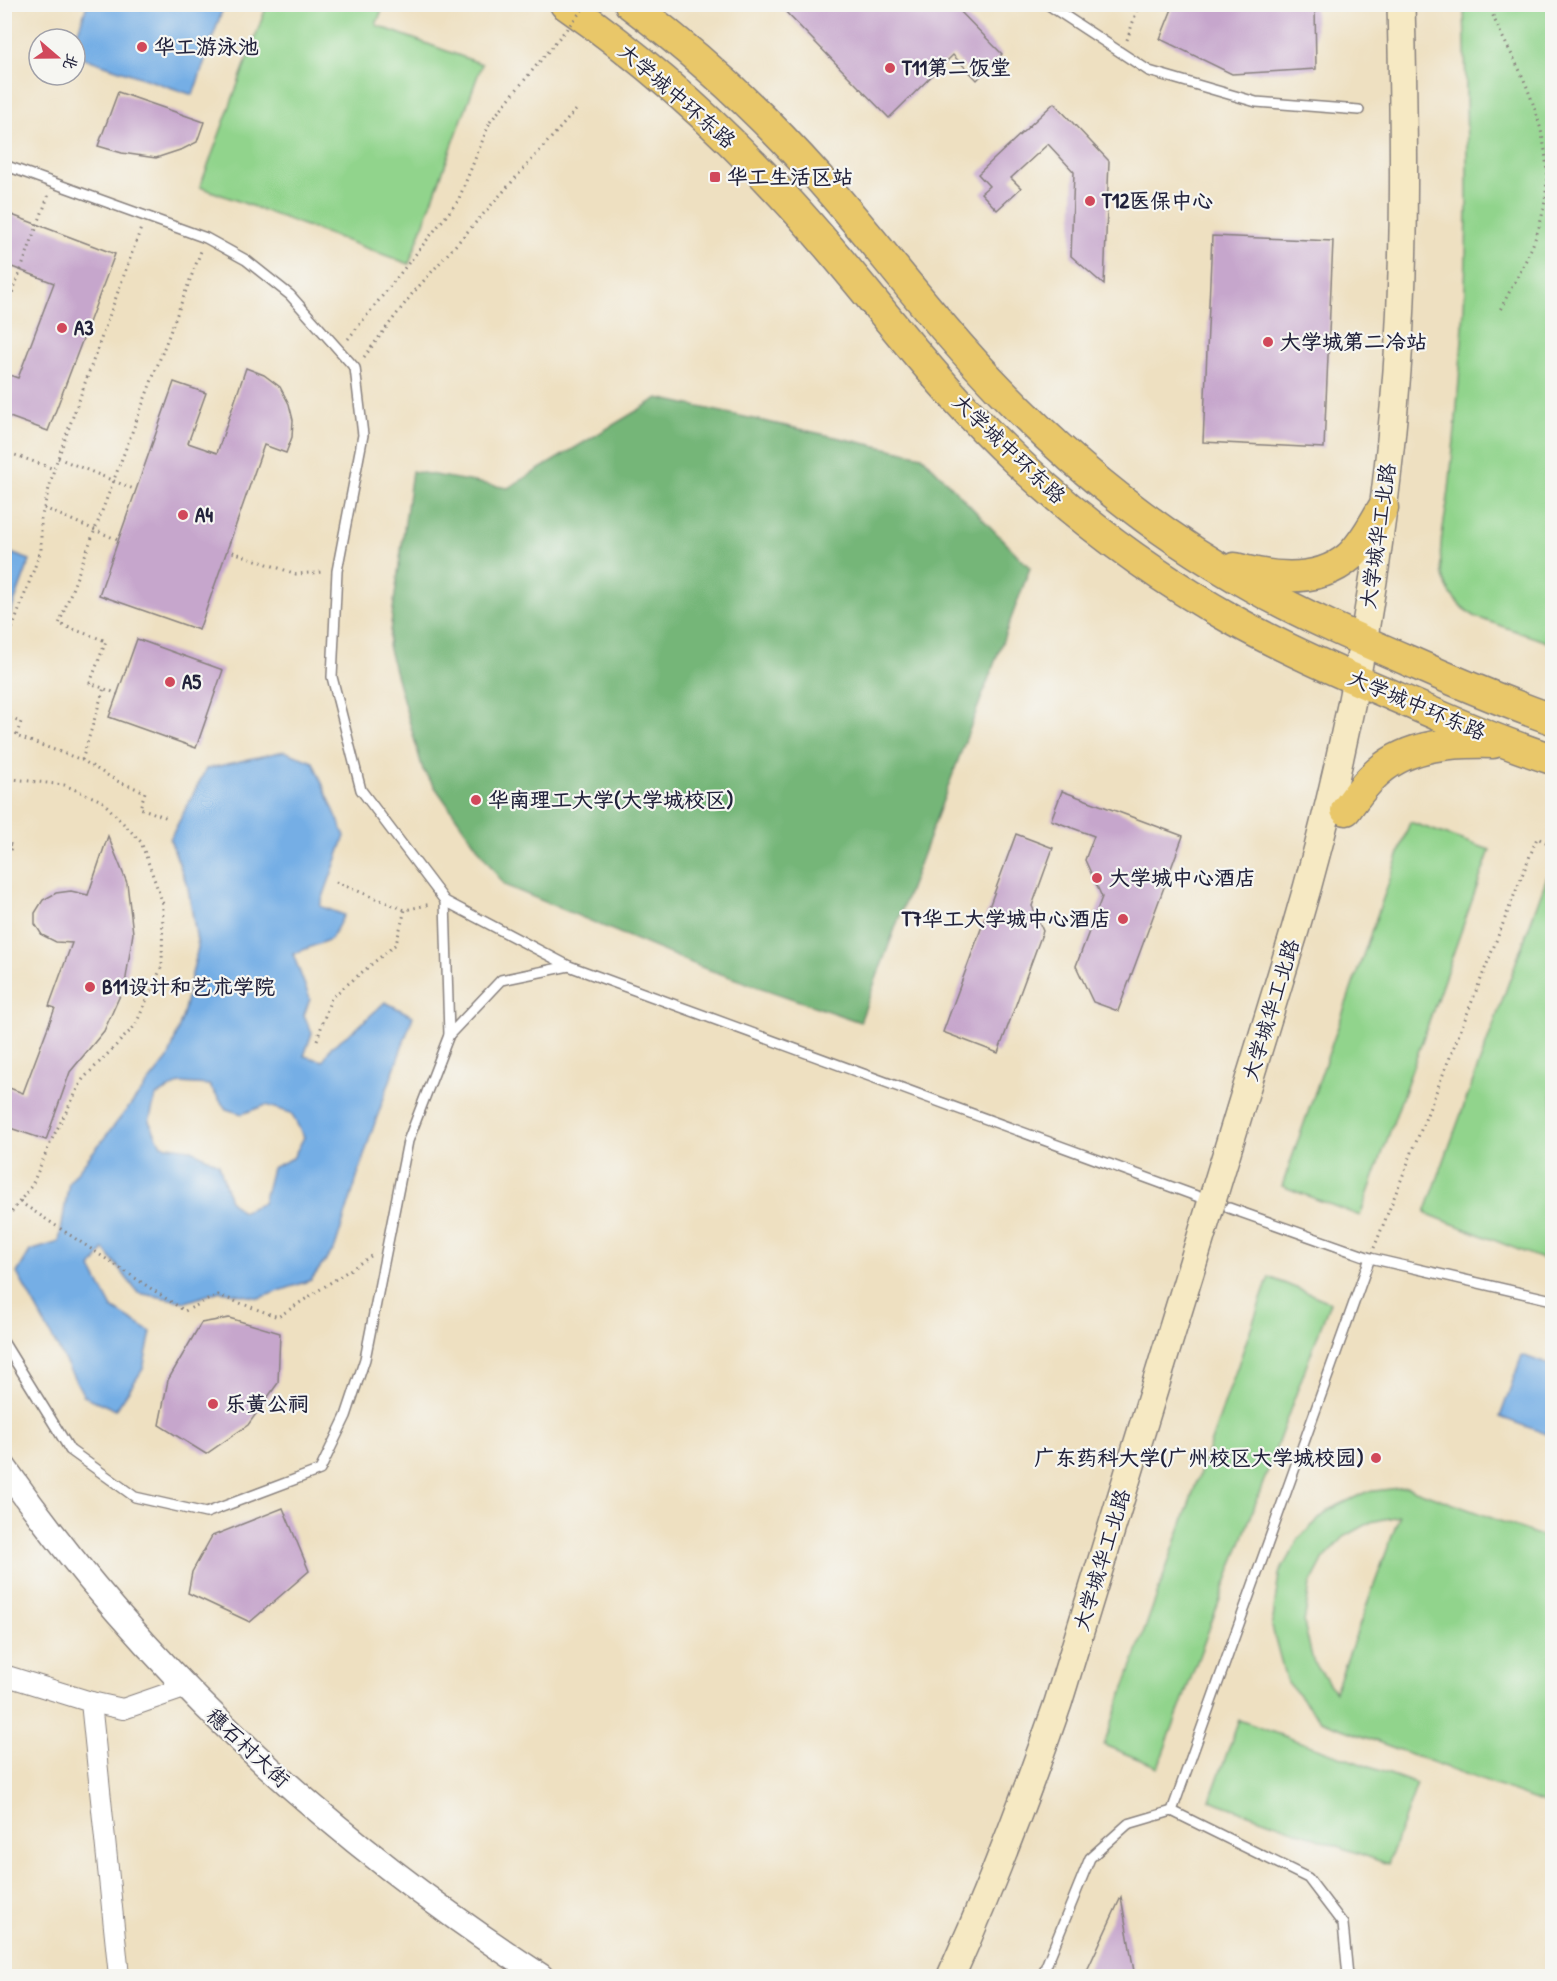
<svg xmlns="http://www.w3.org/2000/svg" width="1557" height="1981" font-family="'Patrick Hand','LXGW WenKai TC',sans-serif">
<rect width="100%" height="100%" fill="#f6f6f2"/>
<filter id="ink" filterUnits="userSpaceOnUse"><feTurbulence type="fractalNoise" baseFrequency=".0167" numOctaves="2"/><feDisplacementMap in="SourceGraphic" scale="12" xChannelSelector="R" yChannelSelector="G"/><feConvolveMatrix kernelMatrix="1 2 1 2 8 2 1 2 1" color-interpolation-filters="sRGB"/></filter>
<filter id="wash" filterUnits="userSpaceOnUse"><feTurbulence type="fractalNoise" baseFrequency=".008" numOctaves="4" result="noise"/><feDisplacementMap in="SourceGraphic" scale="24" xChannelSelector="R" yChannelSelector="G"/><feGaussianBlur stdDeviation="1.35" result="paint"/><feColorMatrix in="noise" values="0 0 0 0 0 0 0 0 0 0 0 0 0 0 0 0 0 1.4 0 .05"/><feComposite in="paint" operator="in"/></filter>
<g filter="url(#wash)">
<rect width="100%" height="100%" fill="#eee0c1"/>
<!-- green -->
<g fill="#91d48c" stroke="#5a7b64" stroke-width="1.5" fill-rule="evenodd">
<polygon points="267,5 384,5 376,25 482,64 409,264 200,187"/>
<path d="M1464,5H1552V644L1476,617C1459,607 1446,592 1442,572C1437,546 1446,516 1449,490C1454,445 1458,400 1461,354C1470,238 1467,121 1464,5Z"/>
<polygon points="1410,822 1490,850 1360,1216 1282,1186"/>
<polygon points="1547,877 1552,879 1552,1263 1425,1213"/>
<polygon points="1269,1277 1330,1302 1158,1767 1104,1745"/>
<path d="M1407,1487L1552,1540V1806L1321,1721L1286,1680L1272,1627L1279,1574L1299,1538L1329,1510L1366,1492ZM1399,1516V1517L1335,1692L1313,1661L1304,1623L1310,1585L1324,1558L1344,1537L1371,1522Z"/>
<polygon points="1239,1720 1417,1784 1388,1864 1210,1800"/>
</g>
<!-- forest -->
<polygon fill="#74b678" stroke="#4b6c5a" stroke-width="1.5" points="658,398 922,456 1030,568 860,1022 701,967 504,885 423,770 388,646 412,471 508,488"/>
<!-- water -->
<g fill="#74aee5" stroke="#4b6890" stroke-width="1.5" fill-rule="evenodd">
<polygon points="87,5 224,5 193,95 75,55 75,40"/>
<polygon points="5,551 30,560 5,628"/>
<path d="M284,751L313,762L345,836L320,906L344,915L331,939L293,954L310,999L304,1015L312,1033L304,1056L323,1061L331,1047L357,1028L385,1002L413,1016L370,1137L335,1248L311,1280L259,1298L220,1291L186,1302L138,1293L104,1249L91,1268L112,1308L151,1332L143,1369L116,1410L84,1396L17,1273L30,1251L59,1242L69,1182L169,1057L183,1015L198,947L188,888L170,839L206,769ZM180,1083L209,1085L226,1109L242,1114L266,1105L291,1113L304,1137L293,1158L272,1168L263,1203L242,1212L230,1201L219,1164L190,1149L161,1145L149,1121L156,1096Z"/>
<polygon points="1522,1355 1552,1366 1552,1436 1500,1417"/>
</g>
<g id="blocks">
<!-- building -->
<g fill="#c6a6cc">
<polygon points="778,4 953,4 1002,54 977,80 953,55 889,118"/>
<polygon points="1174,4 1315,4 1316,69 1232,74 1160,39"/>
<polygon points="118,92 204,122 197,142 183,149 156,158 122,153 98,146"/>
<polygon points="1054,103 1109,161 1104,285 1071,256 1074,172 1048,144 1011,178 1021,188 997,210 981,193 989,186 978,174"/>
<polygon points="4,212 115,254 48,431 4,415 4,373 18,378 54,283 4,264"/>
<polygon points="1212,236 1333,241 1324,448 1203,442"/>
<polygon points="246,368 264,375 280,387 289,404 293,420 292,437 286,453 264,445 199,630 99,595 174,382 206,393 188,443 217,453"/>
<polygon points="137,639 223,670 196,748 109,717"/>
<polygon points="1062,791 1183,836 1118,1011 1093,1002 1076,966 1102,897 1085,860 1094,836 1051,820"/>
<polygon points="1016,834 1053,848 1032,906 1043,931 998,1053 943,1032"/>
<polygon points="108,836 127,883 133,933 125,984 104,1031 70,1072 46,1140 4,1126 4,1086 23,1093 55,1008 49,1006 72,943 56,942 42,935 35,924 35,913 43,900 56,893 71,891 88,895"/>
<polygon points="229,1318 280,1333 278,1383 248,1425 206,1454 159,1425 168,1380 201,1323"/>
<polygon points="283,1508 309,1571 250,1622 188,1593 192,1572 212,1536"/>
<polygon points="1121,1897 1135,1977 1084,1977"/>
</g>
</g>
</g>
<g filter="url(#ink)">
<use href="#blocks" fill-opacity="0" stroke="#88817e" stroke-width="1.5"/>
<g fill="none" stroke-linecap="round" stroke-linejoin="round">
<defs>
<g id="service">
<polyline points="1047,4 1149,71 1256,102 1359,110"/>
<polyline points="4,165 206,238 246,260 290,295 355,368 363,435 337,571 332,677 361,790 445,901 449,1035 408,1141 365,1359 346,1416 320,1470 206,1513 135,1497 70,1450 4,1343"/>
<polyline points="445,901 569,966 1210,1201"/>
<polyline points="449,1035 501,980 569,966"/>
<polyline points="1229,1208 1370,1258 1552,1300"/>
<polyline points="1172,1811 1370,1258"/>
<polyline points="1042,1976 1090,1858 1128,1824 1172,1811 1308,1878 1343,1924 1348,1976"/>
</g>
<g id="minor">
<polyline points="4,1675 91,1702 119,1976"/>
<polyline points="91,1702 123,1709 178,1690"/>
</g>
<path id="tertiary" d="M4,1467C148,1673 331,1840 541,1976"/>
<path id="secondary" d="M951,1976C991,1887 1026,1796 1058,1703L1295,930C1349,748 1383,560 1397,371C1406,249 1404,127 1401,4"/>
<g id="primary">
<path d="M565,4C646,60 721,128 788,201C851,269 905,345 969,413C1046,495 1135,565 1233,620C1283,648 1335,671 1387,693C1442,717 1496,741 1552,759"/>
<path d="M630,4C698,55 762,114 818,177C880,247 935,323 1000,390C1075,468 1159,535 1253,587C1303,615 1356,638 1409,661C1456,682 1504,702 1552,719"/>
<path d="M1235,568C1271,578 1318,584 1349,557C1364,543 1373,524 1383,508"/>
<path d="M1346,810C1356,796 1366,782 1379,771C1410,744 1454,742 1493,743"/>
</g>
</defs>
<!-- service casing -->
<use href="#service" stroke="#88817e" stroke-width="12"/>
<!-- minor casing -->
<use href="#minor" stroke="#88817e" stroke-width="22"/>
<!-- tertiary casing -->
<use href="#tertiary" stroke="#88817e" stroke-width="27"/>
<!-- secondary casing -->
<use href="#secondary" stroke="#88817e" stroke-width="30"/>
<!-- primary casing -->
<use href="#primary" stroke="#88817e" stroke-width="33"/>
<!-- path -->
<g stroke="#88817e" stroke-width="3" stroke-dasharray="1.5 4.5" stroke-linecap="butt">
<path d="M1489,4C1497,31 1513,54 1524,80C1548,138 1557,188 1531,249C1522,270 1510,290 1500,310"/>
<polyline points="1127,40 1139,4"/>
<polyline points="4,315 49,194"/>
<polyline points="348,339 458,201 490,122"/>
<polyline points="364,357 412,294 576,110"/>
<polyline points="4,451 54,469 141,228"/>
<polyline points="227,550 296,574 323,572"/>
<polyline points="4,651 41,550 41,519 54,469"/>
<polyline points="118,694 90,683 106,641 59,624 201,251"/>
<polyline points="4,717 21,722 16,736 82,760 117,781 145,792 140,808 168,818"/>
<polyline points="82,760 104,688"/>
<polyline points="4,778 64,785 102,801 141,842 163,904 162,966 135,1026 83,1079 53,1137 32,1185 4,1222"/>
<polyline points="4,787 8,778"/>
<polyline points="4,843 12,845 4,866"/>
<polyline points="336,882 405,910 431,904"/>
<polyline points="317,1040 331,998 396,944 405,910"/>
<polyline points="20,1202 185,1311 218,1295 278,1317 371,1256"/>
<polyline points="1374,1248 1537,838 1552,845"/>
</g>
<!-- service -->
<use href="#service" stroke="#fff" stroke-width="9"/>
<!-- minor -->
<use href="#minor" stroke="#fff" stroke-width="20"/>
<!-- tertiary -->
<use href="#tertiary" stroke="#fff" stroke-width="24"/>
<!-- secondary -->
<use href="#secondary" stroke="#f6e9c3" stroke-width="27"/>
<!-- primary -->
<use href="#primary" stroke="#e9c769" stroke-width="30"/>
<!-- path-bridge -->
<g stroke="#88817e" stroke-width="3" stroke-dasharray="1.5 4.5" stroke-linecap="butt">
<polyline points="490,122 587,4"/>
<polyline points="58,458 136,490"/>
<polyline points="44,508 118,540"/>
</g>
</g>
</g>
<!-- markers -->
<g fill="#d1495b" stroke="#f6f6f2" stroke-width="2">
<circle cx="142" cy="47" r="6"/>
<circle cx="890" cy="68" r="6"/>
<rect x="709" y="171" width="12" height="12" rx="3"/>
<circle cx="1090" cy="201" r="6"/>
<circle cx="62" cy="328" r="6"/>
<circle cx="1268" cy="342" r="6"/>
<circle cx="183" cy="515" r="6"/>
<circle cx="170" cy="682" r="6"/>
<circle cx="476" cy="800" r="6"/>
<circle cx="1097" cy="878" r="6"/>
<circle cx="1123" cy="919" r="6"/>
<circle cx="90" cy="987" r="6"/>
<circle cx="213" cy="1404" r="6"/>
<circle cx="1376" cy="1458" r="6"/>
</g>
<g text-anchor="middle" stroke-width="4.5" stroke-linejoin="round" paint-order="stroke">
<!-- poi labels -->
<g font-size="21" font-weight="bold" fill="#22223b" stroke="#f6f6f2" text-anchor="start">
<text x="154" y="54">华工游泳池</text>
<text x="902" y="75">T11第二饭堂</text>
<text x="727" y="184">华工生活区站</text>
<text x="1102" y="208">T12医保中心</text>
<text x="74" y="335">A3</text>
<text x="1280" y="349">大学城第二冷站</text>
<text x="195" y="522">A4</text>
<text x="182" y="689">A5</text>
<text x="488" y="807">华南理工大学(大学城校区)</text>
<text x="1109" y="885">大学城中心酒店</text>
<text x="1111" y="926" text-anchor="end">T7华工大学城中心酒店</text>
<text x="102" y="994">B11设计和艺术学院</text>
<text x="225" y="1411">乐黄公祠</text>
<text x="1364" y="1465" text-anchor="end">广东药科大学(广州校区大学城校园)</text>
</g>
<!-- street labels -->
<g font-size="21" fill="#22223b" stroke="#f6f6f2">
<text transform="translate(677 96) rotate(41)" y="7">大学城中环东路</text>
<text transform="translate(1009 449) rotate(44)" y="7">大学城中环东路</text>
<text transform="translate(1378 536) rotate(-82)" y="7">大学城华工北路</text>
<text transform="translate(1417 705) rotate(23)" y="7">大学城中环东路</text>
<text transform="translate(1271 1010) rotate(-73)" y="7">大学城华工北路</text>
<text transform="translate(1102 1560) rotate(-73)" y="7">大学城华工北路</text>
<text transform="translate(248 1748) rotate(43)" y="7">穗石村大街</text>
</g>
</g>
<!-- margin -->
<rect width="1557" height="1981" fill="none" stroke="#f6f6f2" stroke-width="24"/>
<!-- north arrow -->
<g transform="translate(57 57) rotate(110)"><circle r="28" fill="#f6f6f2" stroke="#a1a1a9" stroke-width="1.5"/>
<path d="M0-4.5L10 22L0 15L-10 22Z" fill="#d1495b"/>
<text y="-9" font-size="16" font-weight="bold" text-anchor="middle" fill="#22223b">北</text>
</g>
</svg>
